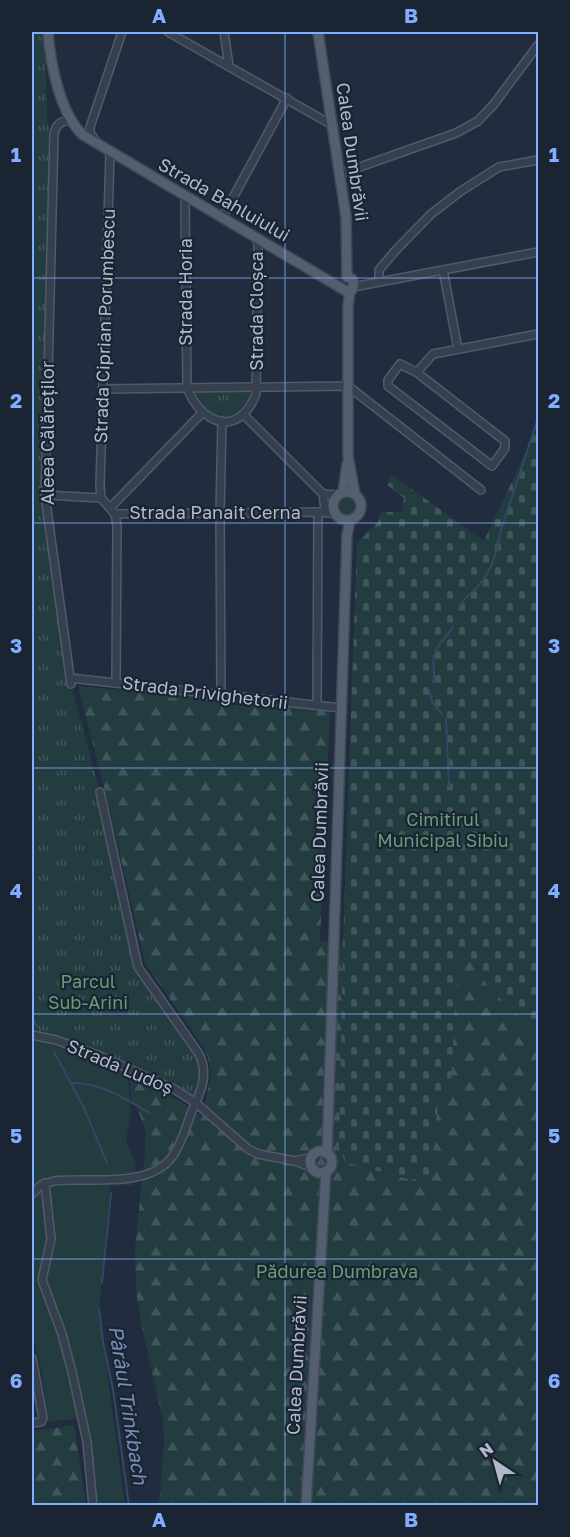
<svg xmlns="http://www.w3.org/2000/svg" width="570" height="1537" font-family="'Golos Text',sans-serif">
<defs>
<pattern id="forest-firs" width="22" height="20" patternUnits="userSpaceOnUse" patternTransform="scale(1.5)"><rect width="22" height="20" fill="#233c40"/><path d="M5 1l3.5 6h-7zM16 11l3.5 6h-7z" fill="#41565a"/></pattern>
<pattern id="cemetery-stones" width="16" height="16" patternUnits="userSpaceOnUse" patternTransform="scale(1.5)"><rect width="16" height="16" fill="#233c40"/><path d="M2 7V4a2 2 0 0 1 4 0v3zM10 15v-3a2 2 0 0 1 4 0v3z" fill="#41565a"/></pattern>
<pattern id="park-tufts" width="24" height="20" patternUnits="userSpaceOnUse" patternTransform="scale(1.5)"><rect width="24" height="20" fill="#233c40"/><path d="M3 7l-1-3M5 7V3M7 7l1-3M15 17l-1-3M17 17v-4M19 17l1-3" fill="none" stroke="#41565a"/></pattern>
</defs>
<rect width="100%" height="100%" fill="#212d3f"/>
<!-- grass -->
<g fill="#233c40">
<circle cx="347" cy="506" r="9"/>
<polygon points="32,1035 40,1037 127,1068 131,1112 126,1140 136,1165 133,1185 110,1186 99,1311 125,1505 96,1505 87,1421 74,1419 48,1422 41,1367 32,1333"/>
</g>
<!-- forest -->
<g fill="url(#forest-firs)">
<polygon points="78,686 330,709 320,941 459,947 489,987 538,1036 538,1505 159,1505 164,1442 163,1421 141,1323 136,1291 135,1249 145,1151 145,1129 137,1108 131,1099 130,1079 179,1101 202,1117 211,1075 208,1057 204,1048 145,963 109,807"/>
<polygon points="74,1425 86,1505 32,1505 32,1431"/>
</g>
<!-- cemetery -->
<polygon fill="url(#cemetery-stones)" points="538,426 538,1036 489,987 459,948 451,1078 438,1104 430,1185 345,1162 339,1149 343,941 357,543 378,522 381,512 402,512 404,498 387,485 392,475 484,541"/>
<!-- park -->
<g fill="url(#park-tufts)">
<polygon points="32,32 45,32 47,118 53,147 45,495 71,684 100,792 136,962 204,1064 197,1098 100,1056 32,1035"/>
<path d="M254,388C248,406 225,429 206,411C200,406 197,397 194,390Z"/>
</g>
<g fill="none" stroke-linecap="round" stroke-linejoin="round">
<!-- stream -->
<g stroke="#334767" stroke-width="2">
<path d="M458,610C463,596 471,595 480,584C492,570 498,549 501,530L538,418"/>
<path d="M433,682C436,673 432,665 434,656C436,644 448,637 453,626"/>
<polyline points="429,690 432,702 442,714"/>
<polyline points="446,719 449,786"/>
<polyline points="32,1018 37,1026"/>
<polyline points="54,1052 84,1108 107,1163"/>
<path d="M71,1083C101,1082 125,1099 150,1113"/>
<polyline points="102,1283 111,1193"/>
<polyline points="99,1308 103,1342 113,1389 129,1506"/>
</g>
<defs>
<g id="minor">
<polyline points="168,32 332,125"/>
<polyline points="224,32 229,66"/>
<polyline points="95,140 90,133 90,127 122,32"/>
<polyline points="340,174 456,133 478,121 494,104 538,45"/>
<path d="M185,197L187,387C200,425 239,438 256,394L258,244L256,237"/>
<polyline points="222,218 287,98"/>
<polyline points="443,270 458,349"/>
<polyline points="379,282 379,270 395,251 431,214 461,191 499,167 538,160"/>
<polyline points="353,287 538,252"/>
<polyline points="418,373 400,364 388,380 388,386 492,466 505,448 505,441 420,375 418,371 433,354 538,334"/>
<polyline points="102,389 348,386 481,490"/>
<polyline points="243,414 323,494 325,509"/>
<polyline points="323,494 338,495"/>
<polyline points="45,495 101,498 115,514 321,512 336,514"/>
<polyline points="101,498 100,485 110,153 108,151"/>
<polyline points="110,508 202,413"/>
<polyline points="115,514 117,526 116,682"/>
<polyline points="70,678 341,708"/>
<path d="M71,684L45,495L54,134C56,124 62,120 71,121"/>
<polyline points="221,695 220,513 222,421"/>
<polyline points="317,705 318,512"/>
<polyline points="32,1035 56,1040 100,1056 174,1089 196,1103 248,1149 258,1154 295,1161 312,1168"/>
<polyline points="295,1161 312,1157"/>
<polyline points="45,1183 51,1239 42,1280 62,1334 72,1372 87,1442 93,1506"/>
<path d="M32,1194L41,1185L54,1181C89,1177 148,1189 172,1157C182,1144 186,1126 192,1111C201,1091 209,1075 199,1054L138,967L100,792"/>
<polyline points="32,1358 43,1418 41,1422 32,1423"/>
</g>
<g id="major">
<path d="M48,32C50,62 60,114 83,135L346,291L352,290L354,284L352,279L347,277"/>
<polyline points="318,32 346,217 347,277"/>
<polyline points="350,290 348,307 348,456 355,494"/>
<circle cx="347" cy="506" r="14"/>
<polyline points="343,492 347,464"/>
<circle cx="321" cy="1162" r="11"/>
<polyline points="327,1154 347,535 350,520"/>
<polyline points="306,1506 326,1171"/>
</g>
</defs>
<!-- minor casing -->
<use href="#minor" stroke="#505a69" stroke-width="10"/>
<!-- major casing -->
<use href="#major" stroke="#3e4857" stroke-width="12"/>
<!-- minor -->
<use href="#minor" stroke="#353f4e" stroke-width="7"/>
<!-- major -->
<use href="#major" stroke="#535e6f" stroke-width="9"/>
</g>
<!-- grid -->
<path fill="none" stroke="#81aeff" stroke-width="1.5" stroke-opacity="0.55" d="M285,32V1506M32,278H538M32,523H538M32,768H538M32,1014H538M32,1259H538"/>
<g text-anchor="middle" stroke-width="4.5" stroke-linejoin="round" paint-order="stroke">
<!-- street labels -->
<g font-size="18" fill="#b1baca" stroke="#1a2433">
<text transform="translate(352 152) rotate(82)" y="6">Calea Dumbrăvii</text>
<text transform="translate(224 200) rotate(30)" y="6">Strada Bahluiului</text>
<text transform="translate(186 292) rotate(-90)" y="6">Strada Horia</text>
<text transform="translate(257 311) rotate(-90)" y="6">Strada Cloșca</text>
<text transform="translate(105 326) rotate(-88)" y="6">Strada Ciprian Porumbescu</text>
<text transform="translate(48 433) rotate(-90)" y="6">Aleea Călăreților</text>
<text x="215" y="519">Strada Panait Cerna</text>
<text transform="translate(205 693) rotate(7)" y="6">Strada Privighetorii</text>
<text transform="translate(320 832) rotate(-88)" y="6">Calea Dumbrăvii</text>
<text transform="translate(120 1067) rotate(23)" y="6">Strada Ludoș</text>
<text transform="translate(297 1365) rotate(-87)" y="6">Calea Dumbrăvii</text>
</g>
<!-- park labels -->
<g font-size="18" fill="#669d74" stroke="#1a2433">
<text x="443" y="826">Cimitirul<tspan x="443" dy="21">Municipal Sibiu</tspan></text>
<text x="88" y="988">Parcul<tspan x="88" dy="21">Sub-Arini</tspan></text>
<text x="337" y="1278">Pădurea Dumbrava</text>
</g>
<!-- water labels -->
<g font-size="20" font-style="italic" fill="#768eb4" stroke="#1a2433">
<text transform="translate(128 1405) rotate(81)" y="7">Pârâul Trinkbach</text>
</g>
</g>
<!-- border -->
<rect width="570" height="1537" fill="none" stroke="#1a2433" stroke-width="66"/>
<!-- north arrow -->
<g transform="translate(495 1462) rotate(324)" stroke="#1a2433" stroke-width="4.5" paint-order="stroke">
<path d="M0-4.5L10 22L0 15L-10 22Z" fill="#b1baca"/>
<text y="-9" font-size="16" font-weight="bold" text-anchor="middle" fill="#b1baca">N</text>
</g>
<rect x="33" y="33" width="504" height="1471" fill="none" stroke="#81aeff" stroke-width="2"/>
<g font-size="20" text-anchor="middle" font-weight="bold" fill="#81aeff">
<text x="159" y="23">A</text>
<text x="411" y="23">B</text>
<text x="16" y="162">1</text>
<text x="554" y="162">1</text>
<text x="16" y="408">2</text>
<text x="554" y="408">2</text>
<text x="16" y="653">3</text>
<text x="554" y="653">3</text>
<text x="16" y="898">4</text>
<text x="554" y="898">4</text>
<text x="16" y="1143">5</text>
<text x="554" y="1143">5</text>
<text x="16" y="1388">6</text>
<text x="554" y="1388">6</text>
<text x="159" y="1527">A</text>
<text x="411" y="1527">B</text>
</g>
</svg>
